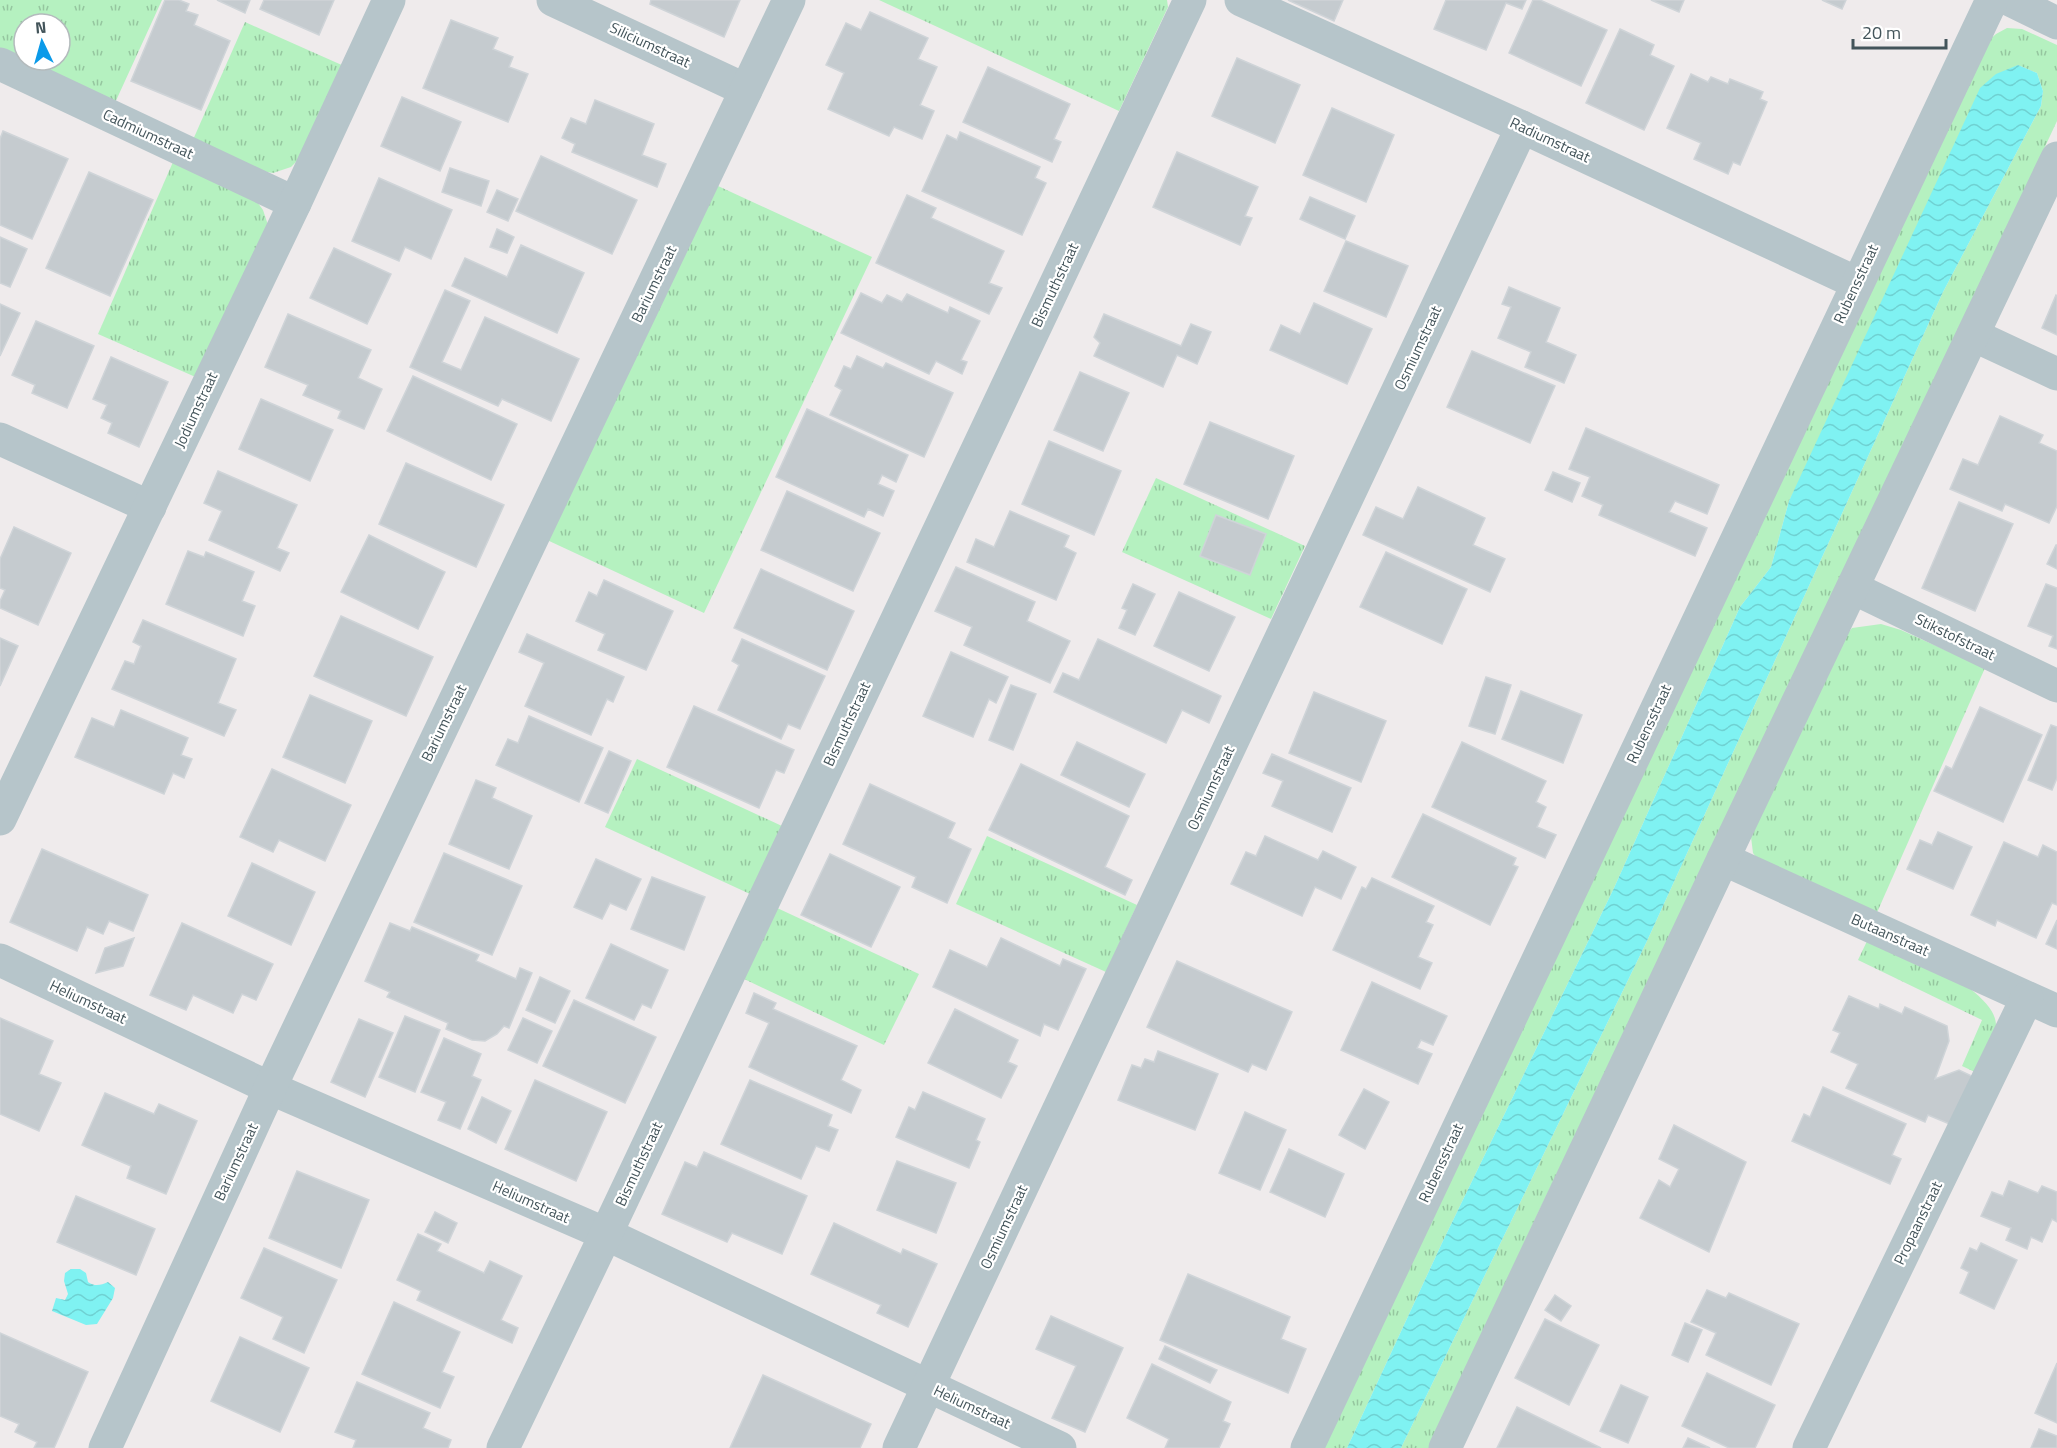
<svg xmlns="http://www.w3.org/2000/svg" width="2057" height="1448" font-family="'Titillium Web',sans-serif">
<defs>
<pattern id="grass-tufts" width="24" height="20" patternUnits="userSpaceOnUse" patternTransform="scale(1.5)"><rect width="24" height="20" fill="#b5f1c0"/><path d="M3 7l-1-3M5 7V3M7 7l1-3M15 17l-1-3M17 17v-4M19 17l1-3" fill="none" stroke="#95c69f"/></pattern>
<pattern id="water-waves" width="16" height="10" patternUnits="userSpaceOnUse" patternTransform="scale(1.5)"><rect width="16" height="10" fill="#7ff2f2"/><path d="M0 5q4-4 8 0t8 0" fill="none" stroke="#6fd1d2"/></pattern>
</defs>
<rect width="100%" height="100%" fill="#efebec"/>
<!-- grass -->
<g fill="url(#grass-tufts)" fill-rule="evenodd">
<path d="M0,0H162L114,105L0,53ZM24,24H60V60H24Z"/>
<polygon points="879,0 1167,0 1168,7 1119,111"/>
<polygon points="245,22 344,66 304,154 291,167 273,173 256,170 192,142"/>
<polygon points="2007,28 2022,29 2057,45 2057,121 1881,498 1539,1211 1429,1448 1401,1448 1647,941 1943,292 2041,106 2043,91 2037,73 2018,65 1789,501 1771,567 1740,607 1614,888 1442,1243 1347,1448 1322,1448 1986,43 1996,34"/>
<polygon points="173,162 255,199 263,210 268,225 200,379 98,334"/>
<polygon points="718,186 872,257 704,613 547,540"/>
<polygon points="1156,478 1305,546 1271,619 1122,552"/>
<polygon points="1881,624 1901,630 1985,668 1875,917 1762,865 1753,853 1751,837 1841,642 1852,628"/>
<polygon points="637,759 782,826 750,894 605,827"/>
<polygon points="987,836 1137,905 1106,972 956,904"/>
<polygon points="775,907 919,974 884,1045 742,978"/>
<path d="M1868,939L1968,987C2010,1020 1997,1031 1979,1074L1962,1066L1982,1020L1858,960Z"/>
</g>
<!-- water -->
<g fill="url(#water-waves)">
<polygon points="2018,65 2037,73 2043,91 2041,106 1943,292 1647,941 1401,1448 1347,1448 1442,1243 1614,888 1740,607 1771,567 1789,501 1980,88 1996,74"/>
<path d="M71,1269H80L86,1273L88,1282C95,1287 101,1285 108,1282L115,1288L113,1298L97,1324L86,1325L52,1311L56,1298L65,1300L68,1294L64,1281L65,1273Z"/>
</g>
<!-- building -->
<g fill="#c5cbcf" stroke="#cfd4d8" stroke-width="1.5">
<polygon points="165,0 179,0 189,4 186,11 198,15 194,25 230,41 201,110 131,81"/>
<polygon points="217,0 250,0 245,13"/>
<polygon points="264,0 334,0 319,35 260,9"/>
<polygon points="651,0 740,0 724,37 650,4"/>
<polygon points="1288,0 1343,0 1334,21"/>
<polygon points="1446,0 1526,0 1522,9 1506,3 1486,50 1434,29"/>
<polygon points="1533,0 1540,0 1607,30 1581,86 1509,53"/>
<polygon points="1651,0 1684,0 1679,12"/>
<polygon points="1822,0 1846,0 1842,9"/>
<polygon points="870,12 928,38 918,59 937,67 920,105 934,111 922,139 894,127 889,136 828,109 844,73 826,65 846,23 861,30"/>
<polygon points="451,20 498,38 493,49 513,57 509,67 528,74 508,122 423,88"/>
<polygon points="1620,29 1654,45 1650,55 1674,66 1644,130 1586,103"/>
<polygon points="1237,58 1300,85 1275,143 1212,116"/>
<polygon points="988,67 1070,104 1054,139 1061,142 1052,162 963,122"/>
<polygon points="1691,74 1708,82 1711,77 1728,84 1730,79 1763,92 1760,99 1767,102 1740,165 1733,162 1728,174 1694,159 1701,143 1667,128"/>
<polygon points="402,97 461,122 440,171 381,146"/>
<polygon points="595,100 654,124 642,155 666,164 657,187 572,152 575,144 562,138 571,118 586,124"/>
<polygon points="1332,108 1394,135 1366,202 1303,175"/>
<polygon points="3,131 68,159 32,239 0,225 0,139"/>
<polygon points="960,132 1040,167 1035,178 1046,183 1022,235 922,191 947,135 957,140"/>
<polygon points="1177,152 1258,187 1245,216 1252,218 1240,245 1153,207"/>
<polygon points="541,156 637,200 612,254 516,211"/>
<polygon points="450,168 489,181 481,206 442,192"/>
<polygon points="89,172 153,200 110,296 46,268"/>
<polygon points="379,178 452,210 431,259 405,247 399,261 352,241"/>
<polygon points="497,190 518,199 508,221 487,212"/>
<polygon points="907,195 936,208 931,218 1004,251 989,283 1002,288 989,314 876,263"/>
<polygon points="1310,197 1355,216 1345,239 1300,219"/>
<polygon points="497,229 514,237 507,253 490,247"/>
<polygon points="0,237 27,249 10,287 0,283"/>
<polygon points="1346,241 1408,266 1386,317 1324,291"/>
<polygon points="521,245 584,273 557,333 452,286 465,258 507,277"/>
<polygon points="334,248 391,274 367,324 310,298"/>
<polygon points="1509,287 1560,308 1546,342 1576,355 1564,383 1525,367 1531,352 1498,338 1511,307 1502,304"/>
<polygon points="445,290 470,301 442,362 461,370 485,317 579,359 551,421 502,399 498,406 410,367"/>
<polygon points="861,293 882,303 887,295 902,302 907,294 948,313 950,307 980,321 961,360 967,362 962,374 936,361 929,374 841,333"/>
<polygon points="2056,295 2057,296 2057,335 2042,328"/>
<polygon points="1314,303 1372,329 1347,384 1270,350 1281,325 1300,334"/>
<polygon points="0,304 20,313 0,356"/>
<polygon points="288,314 371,350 358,378 382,389 364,429 338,418 341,411 303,395 308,385 265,367"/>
<polygon points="1104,314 1181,346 1191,324 1211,332 1197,364 1177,355 1163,387 1094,356 1100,343 1094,337"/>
<polygon points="36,321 94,346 67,408 32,393 35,385 12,375"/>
<polygon points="1472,351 1555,386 1530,443 1447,407"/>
<polygon points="857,356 883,368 886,363 953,393 924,457 830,415 842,390 835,386 844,366 851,369"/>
<polygon points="111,357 168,382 139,447 108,433 112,423 101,418 107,405 93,399"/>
<polygon points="1080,372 1129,393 1103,451 1054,430"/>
<polygon points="413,376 517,424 491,480 387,431"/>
<polygon points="261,399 333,430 310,481 239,449"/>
<polygon points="807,409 908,455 896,482 882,475 878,484 894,491 883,516 868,509 864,517 776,477"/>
<polygon points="2000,416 2043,435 2039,443 2057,451 2057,506 2049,523 2005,504 2002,511 1950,489 1963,459 1978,465"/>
<polygon points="1210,422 1294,456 1268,519 1184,484"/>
<polygon points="1586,428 1719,485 1707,514 1675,501 1669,512 1707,528 1695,556 1599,515 1603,505 1582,496 1590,477 1569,469"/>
<polygon points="1049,441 1121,471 1094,535 1022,504"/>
<polygon points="406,463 504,505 476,567 379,524"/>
<polygon points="218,471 297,505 277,548 289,553 280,571 209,540 222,511 204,503"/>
<polygon points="1553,472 1580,483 1572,502 1545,490"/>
<polygon points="1418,487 1485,518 1473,545 1505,559 1490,592 1363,535 1376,507 1403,519"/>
<polygon points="787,491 880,533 853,591 761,550"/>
<polygon points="1959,502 2013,524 1975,611 1922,588"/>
<polygon points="1010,511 1069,536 1064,547 1076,553 1056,600 967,562 976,539 994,547"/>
<polygon points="1216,515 1266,534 1250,575 1200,556"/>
<polygon points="14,527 71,553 38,625 0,608 0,601 5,590 0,588 0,559"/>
<polygon points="369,535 445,572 418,629 341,592"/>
<polygon points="2056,545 2057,545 2057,569 2047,564"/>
<polygon points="188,551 204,557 206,552 254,572 242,601 255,606 243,636 166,604"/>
<polygon points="1386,552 1467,589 1442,644 1360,607"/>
<polygon points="956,567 1035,602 1027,621 1070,641 1050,683 964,645 972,627 935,611"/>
<polygon points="761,569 854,611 827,670 734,628"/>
<polygon points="604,580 673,611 646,670 598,650 605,634 576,621 589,592 597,596"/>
<polygon points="1133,584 1155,594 1135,635 1119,628 1127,610 1122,608"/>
<polygon points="2046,584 2057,588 2057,649 2049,646 2053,636 2028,626"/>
<polygon points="1179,592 1235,617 1209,671 1154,646"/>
<polygon points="341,616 433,657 406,716 314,676"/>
<polygon points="143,620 236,659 218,703 236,710 224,736 112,689 125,661 134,664 141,646 133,642"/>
<polygon points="527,634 624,677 613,702 607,699 591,735 525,706 544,663 519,652"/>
<polygon points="0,638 18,646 0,686"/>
<polygon points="742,639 825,676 800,729 788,724 781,739 718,710 739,665 732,661"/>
<polygon points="1098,639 1221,696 1209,723 1182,710 1166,743 1054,692 1063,673 1079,680"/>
<polygon points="951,652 1008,677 996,703 989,699 973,737 923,716"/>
<polygon points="1486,677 1511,685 1495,734 1469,726"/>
<polygon points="1011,685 1036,694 1013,750 989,740"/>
<polygon points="1521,691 1582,715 1563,763 1502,739"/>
<polygon points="1314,692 1386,721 1361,782 1289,753"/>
<polygon points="310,695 372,721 345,783 283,757"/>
<polygon points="694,706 794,750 784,773 776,770 759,808 667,767"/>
<polygon points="1980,707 2042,735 2003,822 1934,791 1946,766 1952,769"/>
<polygon points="121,710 188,738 181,755 192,759 184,778 173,773 164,794 75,757 92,718 114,727"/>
<polygon points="529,716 603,748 579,802 496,765 508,739 518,743"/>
<polygon points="2051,725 2057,727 2057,778 2052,790 2028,780"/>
<polygon points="1077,742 1145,774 1129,807 1061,775"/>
<polygon points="1462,742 1546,781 1536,802 1546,807 1537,827 1556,835 1545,858 1432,807"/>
<polygon points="609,751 631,761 608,813 585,803"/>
<polygon points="1272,754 1351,788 1332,832 1272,806 1283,781 1263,773"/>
<polygon points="1021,764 1129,816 1105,867 1132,880 1125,895 989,830"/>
<polygon points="272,769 351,805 325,861 279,840 273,852 240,837"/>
<polygon points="476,780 496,788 492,798 532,816 509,869 449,844"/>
<polygon points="870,784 955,823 948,838 971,849 947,903 912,887 916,877 843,844"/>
<polygon points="1423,814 1516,858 1513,865 1518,867 1490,925 1392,877"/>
<polygon points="1938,832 1972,847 1953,889 1907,869 1920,840 1932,845"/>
<polygon points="1265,836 1318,860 1323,851 1356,867 1341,899 1315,887 1302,916 1231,884 1246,852 1256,856"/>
<polygon points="2004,842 2038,857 2043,845 2057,852 2057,905 2052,903 2036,938 1997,920 1995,926 1971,915"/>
<polygon points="42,849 148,895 133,931 109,921 103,934 87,927 77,951 10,922"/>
<polygon points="444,853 522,886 492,955 414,922"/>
<polygon points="830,854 900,887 871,947 801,915"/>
<polygon points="596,859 641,879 626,910 610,903 602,919 574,907"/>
<polygon points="252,863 315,892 291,945 228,916"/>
<polygon points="652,877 705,897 684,950 631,929"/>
<polygon points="1372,878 1434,906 1426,922 1433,925 1418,957 1432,963 1420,989 1333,950 1362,887 1366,889"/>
<polygon points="2057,920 2057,949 2046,944"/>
<polygon points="182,923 273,964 256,1000 242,994 233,1013 193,995 186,1010 150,995"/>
<polygon points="390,923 410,931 412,927 479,955 476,961 516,979 520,968 532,973 509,1028 504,1026 497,1034 485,1041 472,1040 446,1029 448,1023 387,997 390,992 365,981"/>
<polygon points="134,938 123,966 96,973 105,948"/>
<polygon points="1001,938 1060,966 1063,959 1086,969 1058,1030 1044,1024 1040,1036 933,987 950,950 987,967"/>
<polygon points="611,944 668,970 651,1008 642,1004 634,1020 586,998"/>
<polygon points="1177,961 1292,1012 1266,1070 1252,1064 1248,1072 1147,1027"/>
<polygon points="540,977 570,991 555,1023 526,1010"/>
<polygon points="1372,982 1447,1016 1433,1045 1421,1040 1417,1048 1432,1054 1418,1084 1341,1050"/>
<polygon points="754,993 776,1003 773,1009 857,1046 841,1080 861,1090 851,1113 749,1067 769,1023 746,1013"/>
<polygon points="1849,996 1879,1009 1880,1004 1902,1014 1905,1007 1947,1026 1949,1041 1935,1079 1959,1070 1974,1077 1952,1125 1928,1115 1925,1122 1846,1088 1858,1064 1831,1052 1840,1033 1833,1030"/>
<polygon points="574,1000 656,1037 625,1103 543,1066"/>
<polygon points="955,1009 1018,1040 1008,1062 1017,1066 1001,1098 928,1063"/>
<polygon points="405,1016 440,1030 415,1092 379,1077"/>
<polygon points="0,1018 53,1041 39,1074 61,1083 39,1131 0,1114"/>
<polygon points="523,1018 552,1031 537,1063 508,1050"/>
<polygon points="359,1019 393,1033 365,1097 331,1082"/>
<polygon points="444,1038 481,1054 472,1076 481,1080 460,1129 438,1120 446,1102 421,1092"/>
<polygon points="1158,1051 1218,1074 1195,1130 1118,1100 1132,1065 1141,1068 1145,1059 1154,1062"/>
<polygon points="535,1080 607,1112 576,1181 505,1149"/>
<polygon points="750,1080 832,1115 828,1126 838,1130 829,1151 816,1146 801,1179 721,1144"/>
<polygon points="1823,1087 1906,1124 1892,1155 1901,1159 1890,1184 1792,1141 1804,1114 1810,1117"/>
<polygon points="1364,1089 1389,1102 1365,1149 1339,1135"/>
<polygon points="923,1092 985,1119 976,1140 980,1142 969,1168 896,1137 909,1107 915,1110"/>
<polygon points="105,1093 154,1114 159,1104 197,1121 166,1194 127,1178 131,1166 82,1145"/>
<polygon points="482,1097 511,1111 496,1143 468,1129"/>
<polygon points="1245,1112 1286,1130 1260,1190 1219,1173"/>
<polygon points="1674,1125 1746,1162 1709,1252 1640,1218 1659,1180 1670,1187 1679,1169 1659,1159"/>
<polygon points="1289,1149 1344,1174 1325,1217 1270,1192"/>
<polygon points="704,1152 807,1196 782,1254 732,1233 727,1242 662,1214 685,1162 697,1167"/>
<polygon points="897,1161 956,1183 936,1233 877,1210"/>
<polygon points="297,1171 369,1200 341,1268 269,1238"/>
<polygon points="2009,1181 2038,1193 2042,1186 2057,1192 2057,1222 2052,1219 2042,1242 2031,1237 2027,1249 2006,1240 2011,1228 1981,1216 1992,1192 2003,1196"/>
<polygon points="76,1196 155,1229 136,1275 57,1242"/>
<polygon points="435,1212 457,1223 448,1243 425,1232"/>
<polygon points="834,1223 901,1254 903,1249 937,1264 908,1327 877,1313 881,1305 811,1274"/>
<polygon points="418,1234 441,1244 437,1251 484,1273 490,1261 522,1276 501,1320 518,1328 512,1343 417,1300 421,1291 397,1280"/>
<polygon points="1981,1243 2017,1260 1994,1309 1960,1293 1969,1272 1961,1268 1970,1248 1977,1251"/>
<polygon points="264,1248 337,1280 304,1353 273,1339 283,1317 241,1298"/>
<polygon points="1188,1274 1290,1317 1281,1339 1306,1349 1288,1393 1160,1340"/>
<polygon points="1707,1290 1726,1298 1729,1293 1799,1324 1771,1385 1706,1355 1716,1333 1691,1322"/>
<polygon points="1555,1295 1571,1306 1561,1321 1545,1310"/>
<polygon points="394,1302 460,1332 442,1372 454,1377 440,1408 362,1374"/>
<polygon points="1051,1316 1123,1348 1085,1432 1052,1418 1076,1366 1036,1349"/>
<polygon points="1545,1319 1599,1345 1569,1405 1515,1378"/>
<polygon points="1685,1323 1702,1330 1688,1362 1672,1355"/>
<polygon points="0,1333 88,1372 54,1448 34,1448 37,1442 15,1432 19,1424 0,1416"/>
<polygon points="240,1337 309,1368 280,1432 211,1401"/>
<polygon points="1165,1346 1217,1370 1210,1383 1159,1359"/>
<polygon points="2057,1363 2057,1423 2035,1413"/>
<polygon points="1152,1364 1231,1402 1223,1421 1230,1424 1219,1448 1165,1448 1169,1439 1127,1418"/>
<polygon points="1707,1373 1775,1405 1755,1448 1729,1448 1682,1426"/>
<polygon points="763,1375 871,1424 860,1448 730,1448"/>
<polygon points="357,1382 430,1413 423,1428 451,1440 448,1448 353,1448 356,1440 335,1432"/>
<polygon points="1621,1385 1648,1397 1628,1443 1600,1431"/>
<polygon points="1517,1407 1601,1448 1497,1448"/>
<polygon points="2039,1429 2057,1436 2057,1448 2031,1448"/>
<polygon points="1688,1438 1710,1448 1683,1448"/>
</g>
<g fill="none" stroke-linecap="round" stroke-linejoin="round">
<!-- minor -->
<g stroke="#b6c5ca" stroke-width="33">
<polyline points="553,0 746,90"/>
<polyline points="1241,0 1522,127 1857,283"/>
<polyline points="2010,0 2057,23"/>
<polyline points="0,64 295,203"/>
<polyline points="1973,335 2057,374"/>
<polyline points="0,439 150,507"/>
<polyline points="1853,588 2057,686"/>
<polyline points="0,819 295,203 389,0"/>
<polyline points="1723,859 2057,1011"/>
<polyline points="0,960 270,1088 606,1234 1060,1448"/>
<polyline points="105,1448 270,1088 789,0"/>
<polyline points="503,1448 606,1234 1190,0"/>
<polyline points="899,1448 1522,127"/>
<polyline points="1307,1448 1992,0"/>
<polyline points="1445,1448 1723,859 2057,158"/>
<polyline points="1809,1448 2027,998"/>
</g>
</g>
<g text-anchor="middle" stroke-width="4.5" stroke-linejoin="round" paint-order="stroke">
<!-- street labels -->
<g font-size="15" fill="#43545a" stroke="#fff">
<text transform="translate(650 45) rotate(25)" y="5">Siliciumstraat</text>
<text transform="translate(148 134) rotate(25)" y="5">Cadmiumstraat</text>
<text transform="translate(1550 140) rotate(25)" y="5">Radiumstraat</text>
<text transform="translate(654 284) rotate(-64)" y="5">Bariumstraat</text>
<text transform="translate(1856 284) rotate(-65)" y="5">Rubensstraat</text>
<text transform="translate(1055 285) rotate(-65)" y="5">Bismuthstraat</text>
<text transform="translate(1418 348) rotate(-65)" y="5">Osmiumstraat</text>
<text transform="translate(196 410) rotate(-65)" y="5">Jodiumstraat</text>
<text transform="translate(1955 637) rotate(26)" y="5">Stikstofstraat</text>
<text transform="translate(444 723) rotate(-64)" y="5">Bariumstraat</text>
<text transform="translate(847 724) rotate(-65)" y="5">Bismuthstraat</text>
<text transform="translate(1649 724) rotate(-65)" y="5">Rubensstraat</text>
<text transform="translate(1211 788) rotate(-65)" y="5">Osmiumstraat</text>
<text transform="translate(1890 935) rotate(24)" y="5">Butaanstraat</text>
<text transform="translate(88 1002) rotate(25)" y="5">Heliumstraat</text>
<text transform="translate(236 1162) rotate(-65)" y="5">Bariumstraat</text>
<text transform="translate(1441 1163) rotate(-65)" y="5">Rubensstraat</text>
<text transform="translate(639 1164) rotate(-65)" y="5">Bismuthstraat</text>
<text transform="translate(531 1202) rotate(24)" y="5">Heliumstraat</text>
<text transform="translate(1918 1223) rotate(-64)" y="5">Propaanstraat</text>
<text transform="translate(1004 1227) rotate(-65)" y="5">Osmiumstraat</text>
<text transform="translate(972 1407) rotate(25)" y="5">Heliumstraat</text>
</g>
</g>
<!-- north arrow -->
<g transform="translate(42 42) rotate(355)"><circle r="28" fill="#ffffff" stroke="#b4bbbd" stroke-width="1.5"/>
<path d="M0-4.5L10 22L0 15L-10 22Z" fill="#0b9ae9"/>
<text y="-9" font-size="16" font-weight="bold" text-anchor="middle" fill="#43545a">N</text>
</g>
<!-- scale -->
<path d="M1853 39v9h93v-9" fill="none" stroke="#43545a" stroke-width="3"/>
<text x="1862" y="39" font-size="18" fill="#43545a" stroke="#ffffff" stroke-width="4.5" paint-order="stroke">20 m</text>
</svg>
